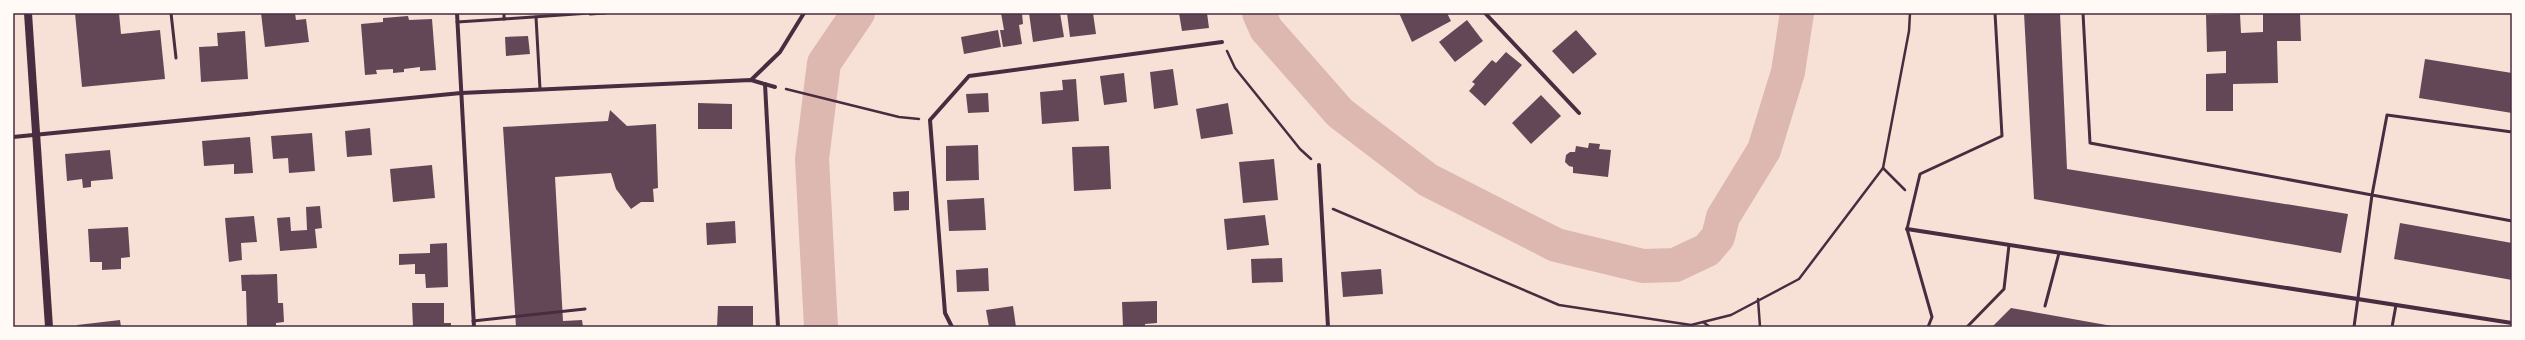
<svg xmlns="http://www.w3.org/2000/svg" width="2525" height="340" font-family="Helvetica,sans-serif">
<rect width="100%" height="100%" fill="#f7e1d7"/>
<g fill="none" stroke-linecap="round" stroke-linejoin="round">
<!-- river -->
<g stroke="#dcb8b0" stroke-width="34">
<polyline points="1259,13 1266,29 1340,113 1428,180 1556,245 1643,266 1675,265 1707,250 1718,237 1723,217 1764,150 1788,72 1797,13"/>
<polyline points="821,327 812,159 824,63 858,13"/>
</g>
</g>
<!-- building -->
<g fill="#644757">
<polygon points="75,13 119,13 121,34 160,30 165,79 82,87"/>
<polygon points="261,13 295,13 296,20 306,19 309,42 265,47"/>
<polygon points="1001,13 1022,13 1023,24 1019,25 1022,44 1003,47 1000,30 1004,30"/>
<polygon points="1029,13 1060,13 1064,37 1033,42"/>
<polygon points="1067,13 1093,13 1096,34 1070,37"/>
<polygon points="1179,13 1207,13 1209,28 1182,31"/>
<polygon points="1399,13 1447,13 1451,21 1412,42"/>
<polygon points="2024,13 2060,13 2067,169 2348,214 2341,253 2034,199"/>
<polygon points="2300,13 2301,41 2277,41 2278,83 2233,84 2233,111 2206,111 2206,74 2226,73 2226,51 2207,52 2206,15 2240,14 2241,33 2263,32 2263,14"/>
<polygon points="408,16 409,20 432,19 436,70 420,71 420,67 404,69 404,72 393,73 393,69 376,70 377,74 365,75 361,24 383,22 383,18"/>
<polygon points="1467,20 1483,41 1455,62 1439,42"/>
<polygon points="998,30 1001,47 964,54 961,37"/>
<polygon points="1576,30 1597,54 1573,74 1552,51"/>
<polygon points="245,31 248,79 201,82 199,47 218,46 217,33"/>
<polygon points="528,36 530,54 506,56 505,37"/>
<polygon points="1506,52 1522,65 1485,106 1469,91 1475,84 1472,82 1492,60 1496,63"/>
<polygon points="2425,59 2512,73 2512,113 2419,98"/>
<polygon points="1173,69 1178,105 1154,109 1150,72"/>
<polygon points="1124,73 1127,102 1104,105 1100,76"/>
<polygon points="1076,79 1079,121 1042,124 1040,92 1063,90 1062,80"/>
<polygon points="988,93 989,112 968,113 966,94"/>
<polygon points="1541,95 1561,116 1531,144 1512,123"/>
<polygon points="698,103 732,104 732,129 698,129"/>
<polygon points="1228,103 1233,134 1201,139 1196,109"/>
<polygon points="610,110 627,126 656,124 658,188 653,189 654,202 641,202 631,209 616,189 611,173 555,177 563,321 582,320 583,327 516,327 503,127 608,121"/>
<polygon points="370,128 372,155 347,157 345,131"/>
<polygon points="312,133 315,171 289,173 288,158 273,159 271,136"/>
<polygon points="250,137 253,173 234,174 234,164 204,166 202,141"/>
<polygon points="1589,143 1600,144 1599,149 1611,150 1608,177 1573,173 1573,167 1569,166 1565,162 1566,155 1570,152 1575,152 1576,146 1588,148"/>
<polygon points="978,145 979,180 946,181 946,146"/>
<polygon points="1109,146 1111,189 1074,191 1072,147"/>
<polygon points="110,150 113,179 91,181 91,187 83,188 82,179 67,181 65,154"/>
<polygon points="1274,159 1278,200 1243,203 1239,162"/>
<polygon points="432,165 435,198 393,202 390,169"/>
<polygon points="909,191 909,210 894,211 893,192"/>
<polygon points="984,198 986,230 949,231 947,200"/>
<polygon points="320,206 322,228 315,229 317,248 280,251 277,218 290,217 291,231 307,230 306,207"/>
<polygon points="1265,215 1269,245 1227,250 1224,219"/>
<polygon points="254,216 257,242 241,243 242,260 229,262 225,218"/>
<polygon points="735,221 736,243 707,245 706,223"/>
<polygon points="2400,223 2512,243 2512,280 2394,259"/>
<polygon points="128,227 130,257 121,258 121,269 102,270 102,262 90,262 88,229"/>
<polygon points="447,243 448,287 426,288 425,274 415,274 415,264 399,265 399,254 430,253 430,244"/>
<polygon points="1282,258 1283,282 1252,283 1251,259"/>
<polygon points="988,268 989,291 957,292 956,270"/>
<polygon points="1381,269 1383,294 1343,297 1341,272"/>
<polygon points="277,274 278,303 283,303 284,322 276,323 276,327 247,327 246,291 242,291 241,275"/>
<polygon points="1157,301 1157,323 1145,324 1145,327 1123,327 1122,302"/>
<polygon points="412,303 444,303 444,323 451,323 451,327 413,327"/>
<polygon points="718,306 753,306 753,327 717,327"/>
<polygon points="1013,306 1016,327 989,327 986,310"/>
<polygon points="2011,308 2112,326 2112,327 1992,327"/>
<polygon points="120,320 121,327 77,327 77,325"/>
</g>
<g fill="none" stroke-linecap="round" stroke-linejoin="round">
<!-- path -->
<g stroke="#4a2c40" stroke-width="2.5">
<polyline points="1227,51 1235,68 1300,149 1311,159"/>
<polyline points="786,89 899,117 919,119"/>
<polyline points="1883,168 1905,190"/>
<polyline points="1333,209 1559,305 1691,325 1731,315 1799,279 1883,168 1909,31 1910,13"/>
<polyline points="1758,299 1760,327"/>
<polyline points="1703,322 1710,327"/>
</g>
<!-- service -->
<g stroke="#4a2c40" stroke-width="3">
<polyline points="171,13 176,58"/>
<polyline points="504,13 504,19 590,13"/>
<polyline points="2083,13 2090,143 2372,195 2354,327"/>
<polyline points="590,14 605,13"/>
<polyline points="536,17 540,89"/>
<polyline points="457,22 504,19"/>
<polyline points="2512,132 2387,115 2372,195 2512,221"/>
<polyline points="2045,306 2059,253"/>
<polyline points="473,321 585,309"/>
<polyline points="1928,327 1932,317 1907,229 1920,174 2002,136 1995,13"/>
<polyline points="1967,327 2004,289 2009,245"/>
<polyline points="2392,327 2396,305"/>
</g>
<!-- minor -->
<g stroke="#4a2c40" stroke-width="4">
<polyline points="457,13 474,327"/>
<polyline points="1485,13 1579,113"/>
<polyline points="751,80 780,52 804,13"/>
<polyline points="765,84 778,327"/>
<polyline points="13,137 461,93 751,80 775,87"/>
<polyline points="1319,165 1328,327"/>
<polyline points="1907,229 2512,323"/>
<polyline points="952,327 945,313 930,120 969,76 1222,42"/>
</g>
<!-- secondary -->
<polyline stroke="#4a2c40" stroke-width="8" points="28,13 49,327"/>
</g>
<!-- border -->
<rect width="2525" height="340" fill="none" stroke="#fffaf5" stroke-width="28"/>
<rect x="14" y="14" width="2497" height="312" fill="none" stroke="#4a2c40" stroke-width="1.5"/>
</svg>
